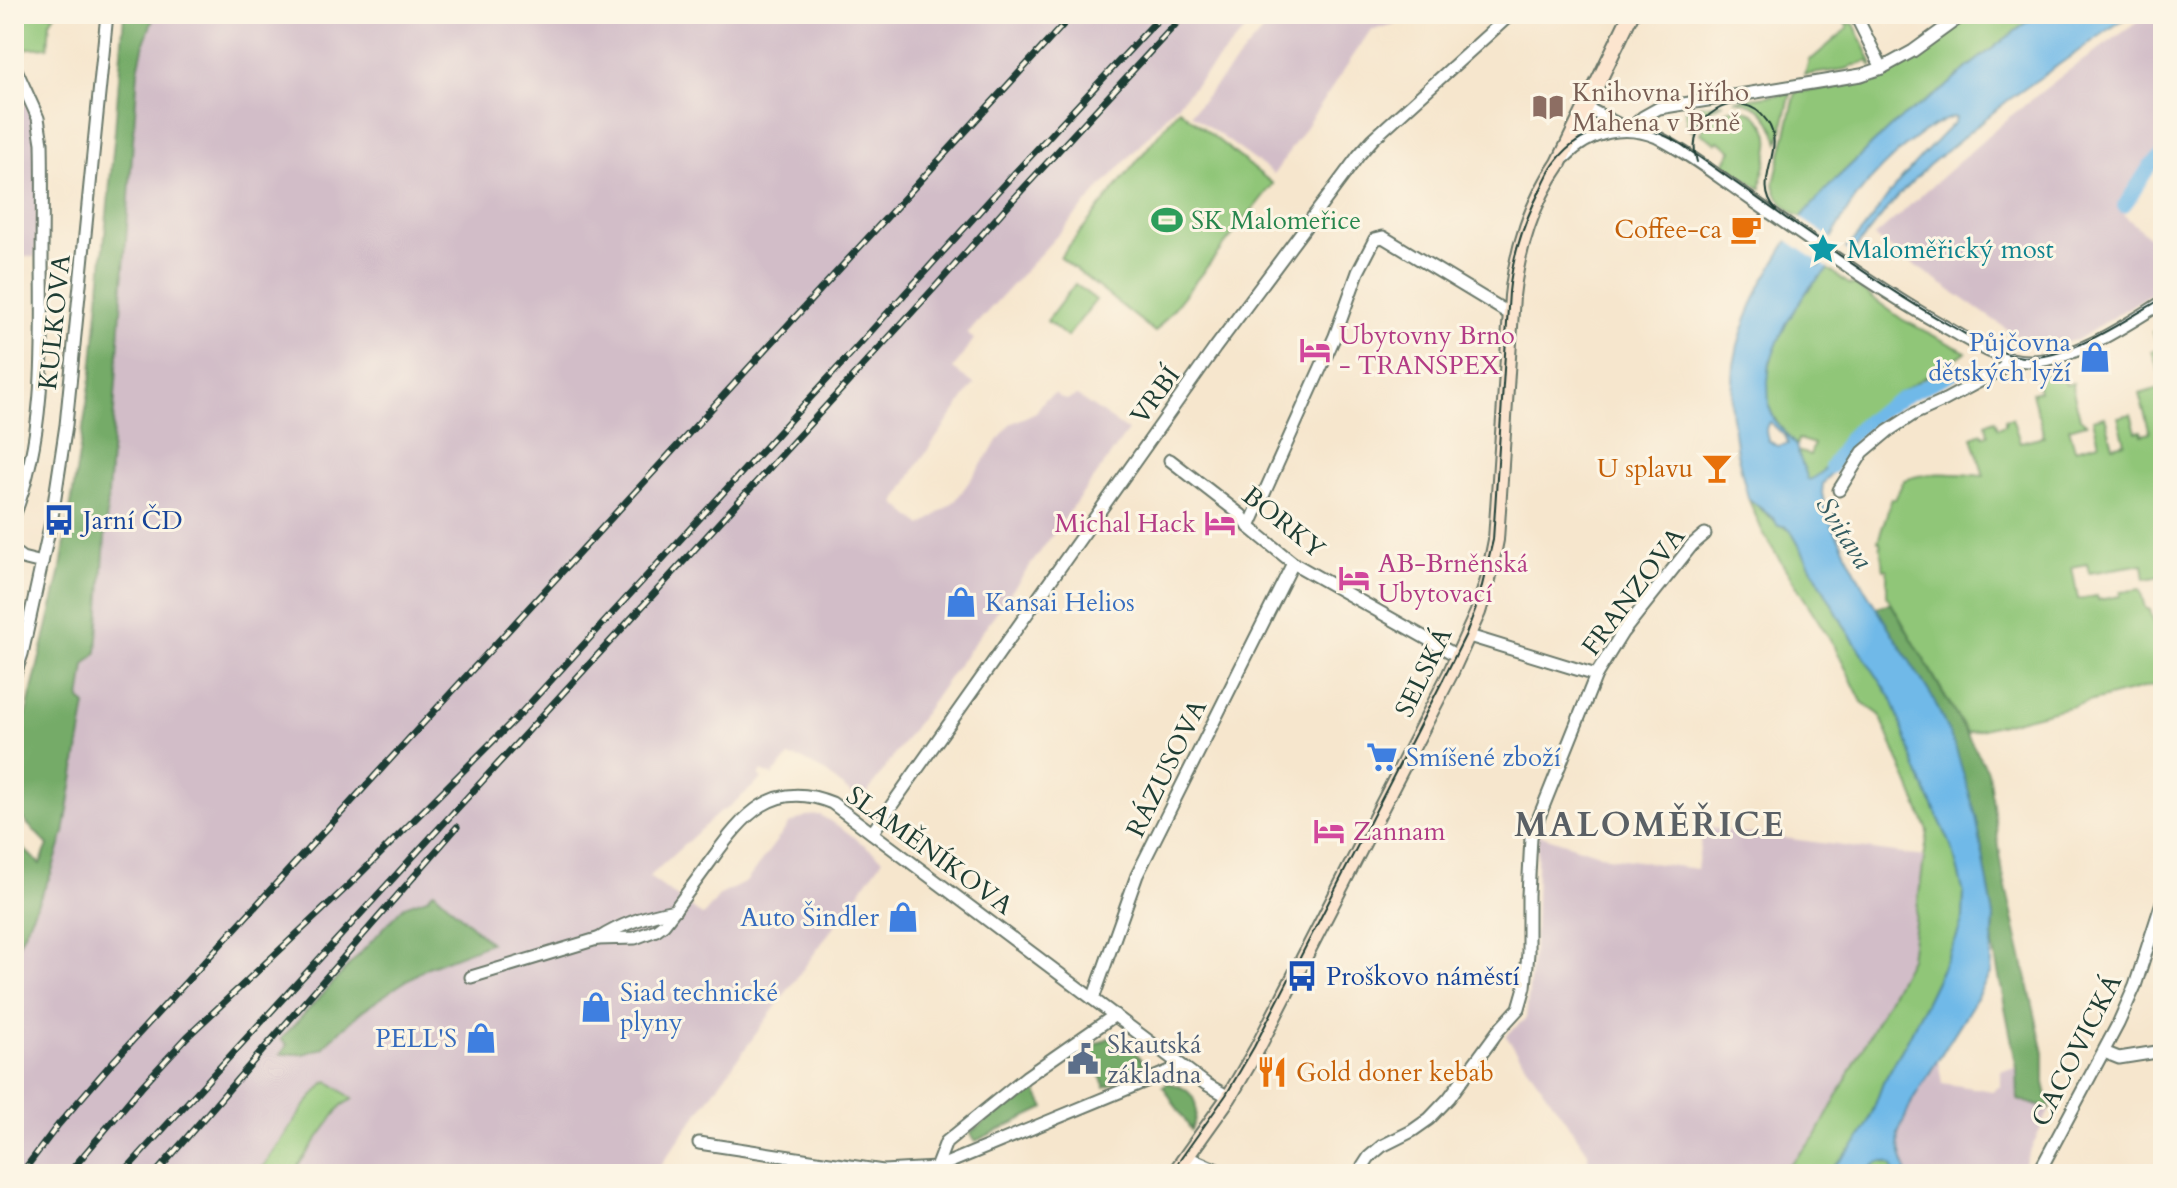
<svg xmlns="http://www.w3.org/2000/svg" width="2177" height="1188" font-family="Cardo,serif">
<rect width="100%" height="100%" fill="#fcf5e5"/>
<filter id="ink" filterUnits="userSpaceOnUse"><feTurbulence type="fractalNoise" baseFrequency=".0125" numOctaves="2"/><feDisplacementMap in="SourceGraphic" scale="16" xChannelSelector="R" yChannelSelector="G"/><feConvolveMatrix kernelMatrix="1 2 1 2 8 2 1 2 1" color-interpolation-filters="sRGB"/></filter>
<filter id="wash" filterUnits="userSpaceOnUse"><feTurbulence type="fractalNoise" baseFrequency=".006" numOctaves="4" result="noise"/><feDisplacementMap in="SourceGraphic" scale="32" xChannelSelector="R" yChannelSelector="G"/><feGaussianBlur stdDeviation="1.8" result="paint"/><feColorMatrix in="noise" values="0 0 0 0 0 0 0 0 0 0 0 0 0 0 0 0 0 1.4 0 .05"/><feComposite in="paint" operator="in"/></filter>
<g filter="url(#wash)">
<rect width="100%" height="100%" fill="#f6e6cd"/>
<!-- industrial -->
<g fill="#d2bdc8" fill-rule="evenodd">
<path d="M155,14H1260L967,334L974,339L953,369L974,384L920,461L895,503L922,526L956,500L1010,424L1036,412L1045,399L1054,394H1058V396L1066,400L1077,396L1128,431L1125,435L958,665L861,802L824,771L801,759L789,757L772,776L762,771L759,776L762,779L724,811L722,810L649,877L703,916L720,895L746,882L789,824L806,816L820,815L843,829L883,859L654,1174H14V954L51,874L64,833L86,705L79,700L85,665L97,652L138,70L144,43ZM435,891L489,944L428,967L395,988L362,1011L332,1038L323,1048L281,1053L287,1045L281,1038L404,906L427,898Z"/>
<polygon points="1277,14 1430,14 1370,31 1274,174 1191,114"/>
<polygon points="2149,14 2163,14 2163,145 2144,163 2118,202 2127,218 2163,249 2163,286 2077,340 2033,347 1874,237 2013,114 2068,71"/>
<polygon points="14,77 30,114 37,140 39,181 35,257 14,257"/>
<polygon points="1703,827 1925,857 1910,958 1815,1138 1780,1174 1588,1174 1588,1152 1506,1036 1526,1018 1535,933 1538,834 1608,857 1697,869"/>
<polygon points="1938,1060 1942,1083 1992,1091 2001,1086 2001,1070 2017,1068 2018,1100 2050,1109 2019,1174 1907,1174 1899,1146 1898,1134 1913,1099"/>
</g>
<!-- green -->
<g fill="#90c678" stroke="#588256" stroke-width="2">
<polygon points="14,14 55,14 50,22 48,47 17,49 14,43"/>
<path d="M1972,14H2038L1968,67L1945,88L1896,122L1837,178L1801,218C1787,209 1776,200 1774,183L1796,92C1817,89 1838,88 1859,82C1902,70 1937,40 1972,14Z"/>
<polygon points="1845,23 1854,24 1872,62 1872,66 1868,61 1846,69 1805,75 1809,59 1813,58 1848,28"/>
<path d="M1791,93L1779,142C1770,117 1765,105 1735,100Z"/>
<path d="M1724,103C1709,108 1700,116 1692,131L1687,126L1686,107Z"/>
<polygon points="1179,109 1273,184 1155,332 1060,257"/>
<path d="M1730,109C1741,108 1752,110 1760,119C1781,140 1760,166 1761,189L1724,164L1732,150L1718,141L1716,143L1700,133L1710,119Z"/>
<path d="M1828,269L1849,284L1855,285L1903,320L1966,352C1927,377 1884,399 1850,429C1836,442 1830,476 1808,481L1797,451L1810,455L1814,444L1798,439L1796,446C1786,433 1774,422 1769,406C1757,363 1797,296 1828,269Z"/>
<polygon points="1075,284 1096,300 1067,337 1047,321"/>
<polygon points="2163,325 2163,383 2152,351 2159,347 2152,332"/>
<path d="M2062,368L2066,385L2073,383L2072,387L2080,418L2086,423L2069,428L2075,449L2099,443L2093,419L2105,416L2113,446L2125,443L2118,417L2131,414L2136,432L2141,431L2142,435L2150,433L2139,394L2163,387V576L2145,579L2143,564L2089,573L2087,564L2072,567L2078,599L2097,596L2098,600L2120,596V592L2140,589L2145,608L2150,610L2155,629L2163,628V683L1967,733L1887,596V569H1883L1880,542L1878,541L1892,498L1895,499L1904,480C1932,470 1955,474 1984,476L1972,437L1982,433L1983,436L1988,435L1986,423L1995,420L1998,428L2005,425V420L2012,418L2020,442L2044,436L2032,393L2039,391L2036,379Z"/>
<polygon points="1748,498 1776,522 1791,531 1846,629 1892,699 1917,771 1952,847 1964,894 1963,918 1956,939 1909,1037 1883,1083 1868,1124 1858,1141 1828,1174 1780,1174 1815,1138 1910,958 1928,831 1880,715 1862,702 1835,647 1764,535"/>
<polygon points="328,1081 353,1099 342,1105 292,1174 258,1174 305,1106 325,1082"/>
<polygon points="1880,1161 1892,1165 1895,1174 1865,1174 1874,1164"/>
</g>
<!-- forest -->
<g fill="#74ab68" stroke="#4a744e" stroke-width="2">
<polygon points="124,14 155,14 144,43 138,70 97,652 85,665 80,700 86,705 64,833 51,874 14,954 14,840 40,864 48,845 14,810 14,796 17,789 25,719 60,574 92,372 115,130"/>
<polygon points="1891,603 1988,771 2003,874 2044,1053 2044,1083 2050,1109 2018,1100 2017,1068 1993,946 1994,917 1976,816 1934,700 1876,607"/>
<polygon points="434,891 490,943 428,967 395,988 362,1011 332,1038 323,1048 303,1054 281,1054 287,1045 281,1039 404,906 427,898"/>
<path d="M1108,1038C1128,1040 1132,1047 1143,1063L1138,1074L1105,1087L1088,1049Z"/>
<path d="M1168,1083C1195,1088 1202,1106 1191,1130L1163,1086Z"/>
<polygon points="1033,1085 1045,1108 976,1141 970,1133"/>
</g>
<!-- water -->
<path fill="#6fb9e8" stroke="#477b8e" stroke-width="2" fill-rule="evenodd" d="M2038,14H2131L2007,101L1929,165L1899,195L1855,249L1828,269L1809,288L1786,324L1778,342L1770,362L1768,382L1769,407L1775,421L1796,446C1798,456 1805,469 1808,480C1819,478 1833,461 1837,450L1842,453L1839,462L1823,484L1822,493L1826,513L1864,588L1934,700L1956,749L1976,816L1994,917L1990,974L1971,1007L1913,1099L1898,1134L1899,1146L1907,1174H1895L1892,1165C1880,1157 1873,1165 1865,1174H1828L1858,1141L1868,1124L1883,1083L1909,1037L1956,939L1963,918L1964,894L1952,847L1917,771L1892,699L1846,629L1791,531L1784,526H1778L1774,519L1748,498L1737,453L1731,410L1734,365L1738,345L1746,321L1761,285L1804,214L1837,178L1896,122L1945,88L1968,67ZM1953,117L1956,118L1954,123C1933,144 1912,166 1893,189C1871,218 1854,251 1819,266L1818,263C1828,245 1838,225 1849,208C1870,175 1916,130 1953,117ZM1770,422L1786,437L1788,444L1777,446L1768,440C1766,434 1764,427 1770,422Z"/>
<!-- pier -->
<polygon fill="#f6e6cd" points="1798,216 1835,241 1825,258 1842,247 1854,255 1832,271 1784,238"/>
<g fill="none" stroke-linecap="round" stroke-linejoin="round">
<!-- canal -->
<g stroke="#6fb9e8" stroke-width="14">
<polyline points="2124,206 2149,167 2163,155"/>
<path d="M1831,467C1839,457 1843,444 1852,435C1880,405 1921,389 1957,371"/>
</g>
</g>
</g>
<g filter="url(#ink)">
<g fill="none" stroke-linecap="round" stroke-linejoin="round">
<defs>
<g id="minor">
<polyline points="1855,14 1882,68"/>
<path d="M14,65L38,118L42,143C43,185 42,226 42,267C43,351 45,437 14,516"/>
<polyline points="1585,107 1629,130"/>
<polyline points="1629,130 1643,117 1659,108 1861,75 1882,68 1913,51 1964,14"/>
<path d="M1565,157C1590,131 1625,124 1657,137C1690,154 1719,177 1749,198C1814,243 1878,289 1947,328C1973,342 2000,362 2031,361C2074,361 2127,324 2163,302"/>
<polyline points="1170,460 1241,515 1249,527 1293,563 1459,657"/>
<polyline points="1839,490 1863,452 1888,431 1914,414 1945,400 1999,371 2004,367 2008,358"/>
<polyline points="1249,527 1335,336 1358,272 1375,239 1383,237 1510,314"/>
<polyline points="14,552 22,558 42,563"/>
<polyline points="1469,636 1596,675"/>
<polyline points="14,677 22,654 52,517 66,425 107,14"/>
<polyline points="872,833 1215,348 1359,155 1373,139 1511,14"/>
<path d="M598,939C621,924 648,915 675,910"/>
<path d="M471,977L597,939L635,938L656,930L664,924C680,903 696,881 712,859C743,816 773,778 832,803L1206,1084L1229,1097"/>
<polyline points="1093,999 1137,875 1293,563"/>
<polyline points="2104,1052 2119,1058 2163,1051"/>
<polyline points="699,1143 883,1171 936,1168 1182,1066"/>
<polyline points="1187,1157 1226,1174"/>
<polyline points="936,1168 946,1142 1026,1077 1115,1015"/>
<polyline points="1358,1174 1369,1157 1382,1146 1412,1131 1429,1119 1449,1098 1498,1031 1519,1008 1525,987 1528,953 1528,895 1531,837 1596,675 1622,633 1692,545 1705,534"/>
<polyline points="2038,1174 2118,1024 2135,986 2163,899"/>
</g>
<path id="secondary" d="M1174,1174L1229,1097L1257,1049L1450,674L1478,612L1488,580L1496,540L1512,296C1517,250 1532,201 1559,163L1631,14"/>
</defs>
<!-- minor casing -->
<use href="#minor" stroke="#6a786a" stroke-width="15"/>
<!-- secondary casing -->
<use href="#secondary" stroke="#6a786a" stroke-width="18"/>
<!-- minor -->
<use href="#minor" stroke="#fff" stroke-width="11"/>
<!-- secondary -->
<use href="#secondary" stroke="#fce5cf" stroke-width="14"/>
<!-- tram -->
<g stroke="#1f3d34" stroke-width="2">
<path d="M1697,162C1682,117 1740,82 1767,121C1788,151 1750,181 1776,210"/>
<path d="M1170,1174L1226,1095L1254,1047L1447,672L1466,634L1478,602L1493,540L1509,292C1512,261 1521,231 1534,203C1541,190 1546,175 1554,164C1585,121 1640,118 1682,145C1717,170 1752,194 1787,219C1841,256 1894,294 1951,326C1977,340 2005,360 2036,357C2076,354 2129,318 2163,298"/>
</g>
<defs>
<g id="rail">
<polyline points="21,1174 58,1125 111,1064 1073,14"/>
<polyline points="68,1174 141,1087 187,1037 349,885 521,713 845,360 997,192 1163,14"/>
<polyline points="122,1174 937,285 1010,203 1185,14"/>
<polyline points="155,1174 457,827"/>
</g>
</defs>
<!-- rail casing -->
<use href="#rail" stroke="#1f3d34" stroke-width="7"/>
<!-- rail -->
<use href="#rail" stroke="#fcf5e5" stroke-width="4" stroke-dasharray="12" stroke-linecap="butt"/>
</g>
</g>
<!-- icons -->
<defs>
<symbol id="library-bare" viewBox="-9 -9 18 18"><path d="M-6-4Q-3-5.5-.7-3.5V5Q-3 3-6 4ZM6-4Q3-5.5 .7-3.5V5Q3 3 6 4Z" fill="#8d6e63" stroke="#fcf5e5" stroke-width="2.5" paint-order="stroke"/></symbol>
<symbol id="stadium-bare" viewBox="-9 -9 18 18"><path d="M0-5a6.5 5 0 1 0 0 10a6.5 5 0 1 0 0-10ZM-3.5-1.8h7v3.6h-7Z" fill="#2e9e5b" stroke="#fcf5e5" stroke-width="2.5" paint-order="stroke"/></symbol>
<symbol id="cafe-bare" viewBox="-9 -9 18 18"><path d="M-5.5-4.5H6V0H3Q3 3.5 0 3.5H-2.5Q-5.5 3.5-5.5 0ZM3-3.2v2h1.7v-2ZM-6 4.5H4V6H-6Z" fill="#e8710a" stroke="#fcf5e5" stroke-width="2.5" paint-order="stroke"/></symbol>
<symbol id="sight-bare" viewBox="-9 -9 18 18"><path d="M0-6L1.8-2.2L6-1.7L2.9 1.2L3.7 5.4L0 3.3L-3.7 5.4L-2.9 1.2L-6-1.7L-1.8-2.2Z" fill="#0f9aa8" stroke="#fcf5e5" stroke-width="2.5" paint-order="stroke"/></symbol>
<symbol id="hotel-bare" viewBox="-9 -9 18 18"><path d="M-6-4.5h1.5V1H6V5H4.5V3h-9V5H-6ZM-4 0a1.8 1.8 0 1 1 3.6 0ZM.5 0V-2.5h3Q6-2.5 6 0Z" fill="#d1479c" stroke="#fcf5e5" stroke-width="2.5" paint-order="stroke"/></symbol>
<symbol id="shop-bare" viewBox="-9 -9 18 18"><path d="M-5-2.5h2.3a2.7 3.5 0 0 1 5.4 0H5L5.5 6h-11ZM-1.5-2.5h3a1.5 2.3 0 0 0-3 0Z" fill="#3f7fe0" stroke="#fcf5e5" stroke-width="2.5" paint-order="stroke"/></symbol>
<symbol id="bar-bare" viewBox="-9 -9 18 18"><path d="M-6-5H6L.8 .8V4.5H3.5V6h-7V4.5H-.8V.8Z" fill="#e8710a" stroke="#fcf5e5" stroke-width="2.5" paint-order="stroke"/></symbol>
<symbol id="bus-bare" viewBox="-9 -9 18 18"><path d="M-5-6H5V4H4V6H2V4H-2V6H-4V4H-5ZM-3.5-4V0h7V-4ZM-3.5 1.2v1.5H-2V1.2ZM2 1.2v1.5H3.5V1.2Z" fill="#1a4fb4" stroke="#fcf5e5" stroke-width="2.5" paint-order="stroke"/></symbol>
<symbol id="supermarket-bare" viewBox="-9 -9 18 18"><path d="M-6-5.5h2.5l.6 2H6L4.5 2H-2.5L-4.4-4H-6ZM-1.5 3.2a1.3 1.3 0 1 0 .1 0ZM3 3.2a1.3 1.3 0 1 0 .1 0Z" fill="#3f7fe0" stroke="#fcf5e5" stroke-width="2.5" paint-order="stroke"/></symbol>
<symbol id="civic-bare" viewBox="-9 -9 18 18"><path d="M-.6-6.5H3V-4.5H.6V-3L4-1V1h2V6H-6V1h2V-1L-.6-3ZM-1.2 2.5V6h2.4V2.5Z" fill="#5c6f8a" stroke="#fcf5e5" stroke-width="2.5" paint-order="stroke"/></symbol>
<symbol id="restaurant-bare" viewBox="-9 -9 18 18"><path d="M-5-6h1v4h1v-4h1v4h1v-4h1v5L-1.5 .5V6h-2V.5L-5-1ZM5-6V6H3V1.5H1.5Q1.5-4 5-6Z" fill="#e8710a" stroke="#fcf5e5" stroke-width="2.5" paint-order="stroke"/></symbol>
</defs>
<g fill-rule="evenodd">
<use href="#library-bare" x="1526" y="85" width="44" height="44"/>
<use href="#stadium-bare" x="1145" y="198" width="44" height="44"/>
<use href="#cafe-bare" x="1724" y="207" width="44" height="44"/>
<use href="#sight-bare" x="1801" y="227" width="44" height="44"/>
<use href="#hotel-bare" x="1293" y="328" width="44" height="44"/>
<use href="#shop-bare" x="2073" y="335" width="44" height="44"/>
<use href="#bar-bare" x="1695" y="446" width="44" height="44"/>
<use href="#bus-bare" x="37" y="498" width="44" height="44"/>
<use href="#hotel-bare" x="1198" y="501" width="44" height="44"/>
<use href="#hotel-bare" x="1332" y="556" width="44" height="44"/>
<use href="#shop-bare" x="939" y="580" width="44" height="44"/>
<use href="#supermarket-bare" x="1360" y="735" width="44" height="44"/>
<use href="#hotel-bare" x="1307" y="809" width="44" height="44"/>
<use href="#shop-bare" x="881" y="895" width="44" height="44"/>
<use href="#bus-bare" x="1280" y="954" width="44" height="44"/>
<use href="#shop-bare" x="574" y="985" width="44" height="44"/>
<use href="#shop-bare" x="459" y="1016" width="44" height="44"/>
<use href="#civic-bare" x="1061" y="1037" width="44" height="44"/>
<use href="#restaurant-bare" x="1250" y="1050" width="44" height="44"/>
</g>
<g text-anchor="middle" stroke-width="6" stroke-linejoin="round" paint-order="stroke">
<!-- education labels -->
<g font-size="26" fill="#785e54" stroke="#fcf5e5" text-anchor="start">
<text x="1572" y="101">Knihovna Jiřího<tspan x="1572" dy="30">Mahena v Brně</tspan></text>
</g>
<!-- leisure labels -->
<g font-size="26" fill="#27864d" stroke="#fcf5e5" text-anchor="start">
<text x="1191" y="229">SK Malomeřice</text>
</g>
<!-- food labels -->
<g font-size="26" fill="#c56008" stroke="#fcf5e5" text-anchor="end">
<text x="1722" y="238">Coffee-ca</text>
<text x="1693" y="477">U splavu</text>
<text x="1296" y="1081" text-anchor="start">Gold doner kebab</text>
</g>
<!-- culture labels -->
<g font-size="26" fill="#0d838f" stroke="#fcf5e5" text-anchor="start">
<text x="1847" y="258">Maloměřický most</text>
</g>
<!-- street labels -->
<g font-size="26" fill="#1f3d34" stroke="#fcf5e5">
<text transform="translate(54 322) rotate(-84)" y="9">KULKOVA</text>
<text transform="translate(1155 395) rotate(-54)" y="9">VRBÍ</text>
<text transform="translate(1284 522) rotate(39)" y="9">BORKY</text>
<text transform="translate(1633 591) rotate(-53)" y="9">FRANZOVA</text>
<text transform="translate(1423 672) rotate(-64)" y="9">SELSKÁ</text>
<text transform="translate(1166 768) rotate(-64)" y="9">RÁZUSOVA</text>
<text transform="translate(930 850) rotate(36)" y="9">SLAMĚNÍKOVA</text>
<text transform="translate(2076 1050) rotate(-63)" y="9">CACOVICKÁ</text>
</g>
<!-- hotel labels -->
<g font-size="26" fill="#b23c85" stroke="#fcf5e5" text-anchor="start">
<text x="1339" y="344">Ubytovny Brno<tspan x="1339" dy="30">- TRANSPEX</tspan></text>
<text x="1196" y="532" text-anchor="end">Michal Hack</text>
<text x="1378" y="572">AB-Brněnská<tspan x="1378" dy="30">Ubytovací</tspan></text>
<text x="1353" y="840">Zannam</text>
</g>
<!-- shop labels -->
<g font-size="26" fill="#366cbe" stroke="#fcf5e5" text-anchor="end">
<text x="2071" y="351">Půjčovna<tspan x="2071" dy="30">dětských lyží</tspan></text>
<text x="985" y="611" text-anchor="start">Kansai Helios</text>
<text x="1406" y="766" text-anchor="start">Smíšené zboží</text>
<text x="879" y="926">Auto Šindler</text>
<text x="620" y="1001" text-anchor="start">Siad technické<tspan x="620" dy="30">plyny</tspan></text>
<text x="457" y="1047">PELL'S</text>
</g>
<!-- transit labels -->
<g font-size="26" fill="#164399" stroke="#fcf5e5" text-anchor="start">
<text x="83" y="529">Jarní ČD</text>
<text x="1326" y="985">Proškovo náměstí</text>
</g>
<!-- service labels -->
<g font-size="26" fill="#4e5e75" stroke="#fcf5e5" text-anchor="start">
<text x="1107" y="1053">Skautská<tspan x="1107" dy="30">základna</tspan></text>
</g>
<!-- water labels -->
<g font-size="28" font-style="italic" fill="#335c61" stroke="#fcf5e5">
<text transform="translate(1845 532) rotate(57)" y="10">Svitava</text>
</g>
<!-- district labels -->
<g font-size="34" font-weight="bold" letter-spacing="2" fill="#5a6065" stroke="#fcf5e5">
<text x="1650" y="836">MALOMĚŘICE</text>
</g>
</g>
<!-- margin -->
<rect width="2177" height="1188" fill="none" stroke="#fcf5e5" stroke-width="48"/>
</svg>
